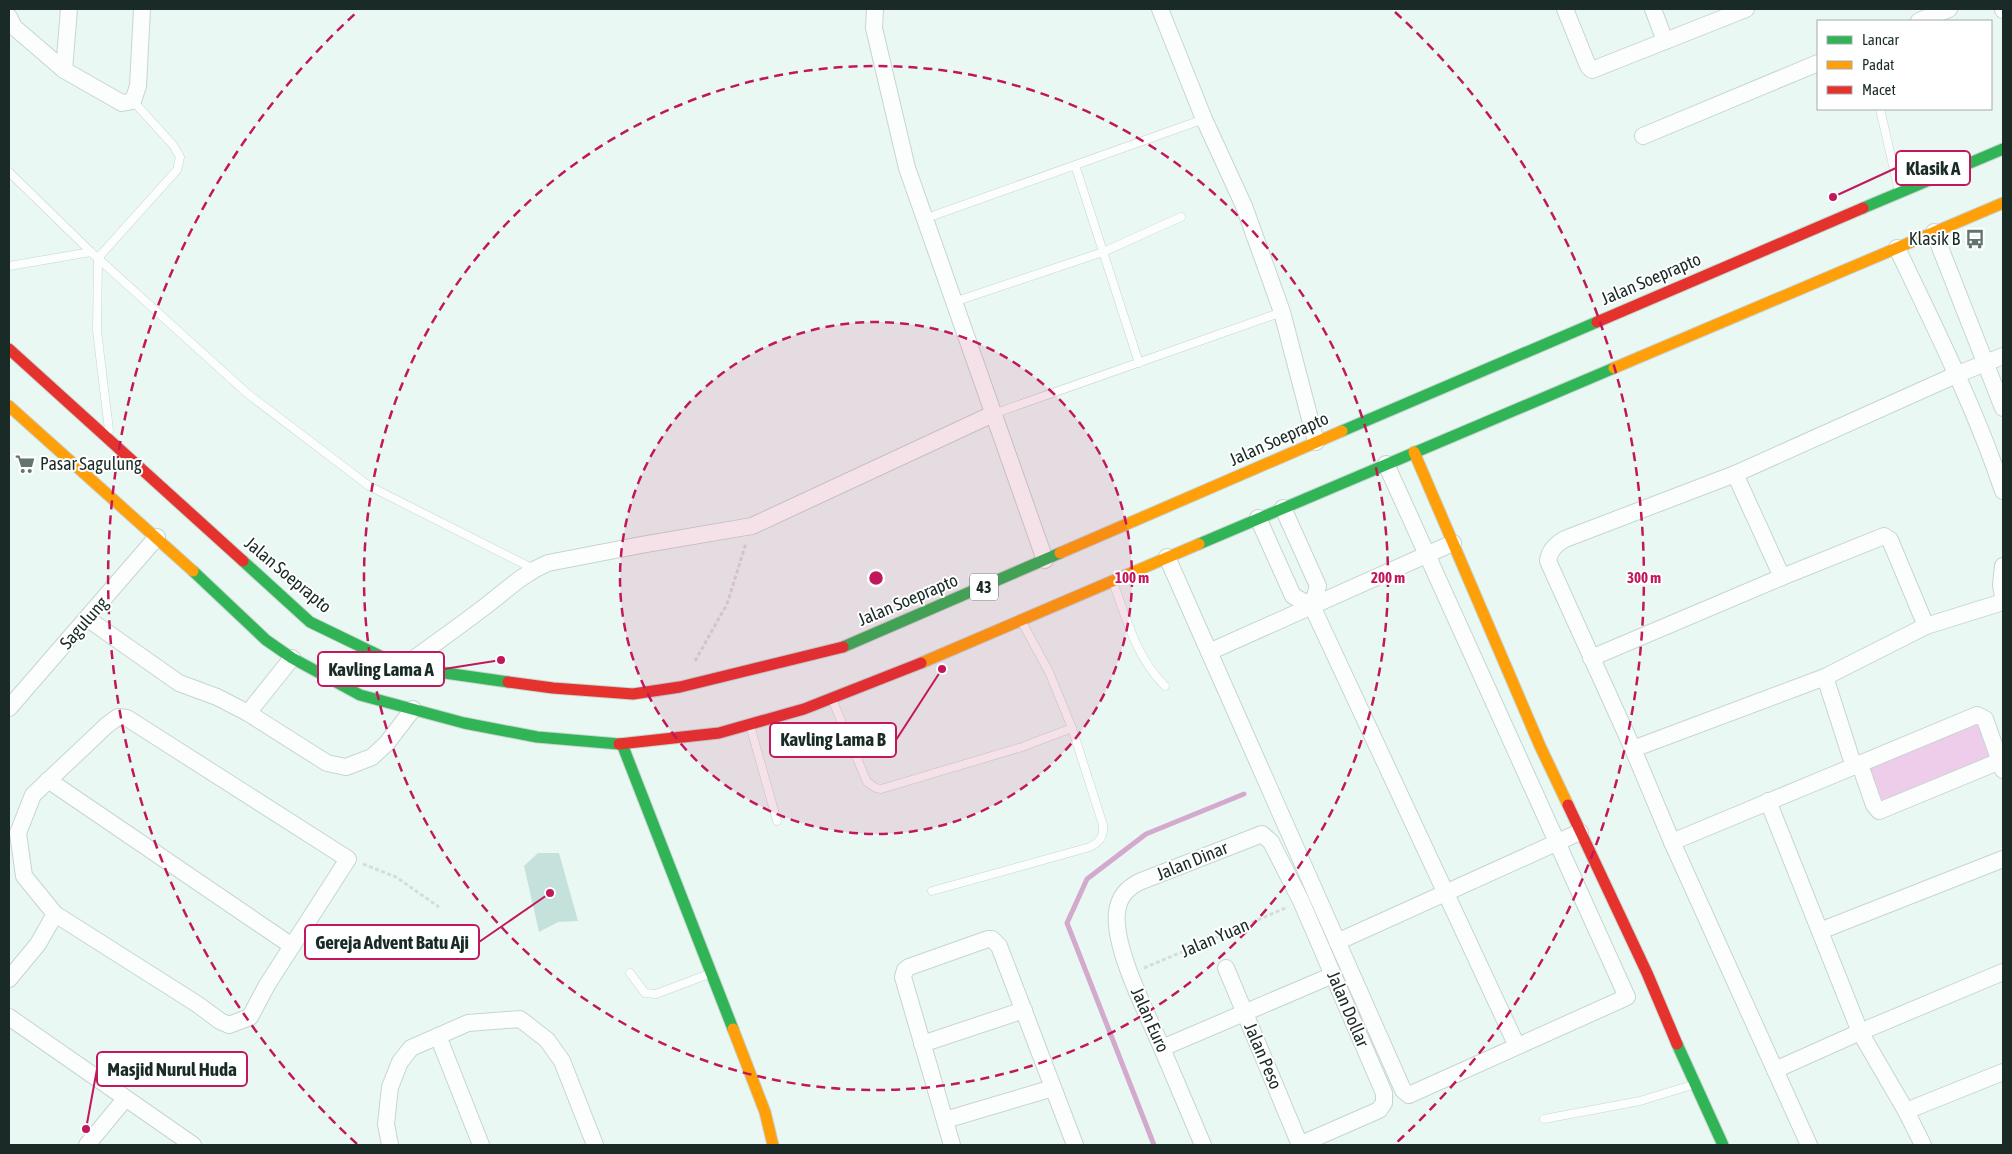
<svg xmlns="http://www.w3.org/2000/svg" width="2012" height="1154" font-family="'Asap Condensed',sans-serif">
<rect width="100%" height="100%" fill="#eaf8f4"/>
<!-- green -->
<polygon fill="#edcdea" points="1979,716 1999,761 1878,811 1861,766"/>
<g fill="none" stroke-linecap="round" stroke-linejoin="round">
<!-- stream -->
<polyline stroke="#d3a9ce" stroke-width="5" points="1154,1145 1067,923 1087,879 1146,834 1244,794"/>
</g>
<!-- building -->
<polygon fill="#c5e1db" points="538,853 559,853 578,921 558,922 539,932 524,866"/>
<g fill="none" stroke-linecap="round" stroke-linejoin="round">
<defs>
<g id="lane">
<polyline points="1880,109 1898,187"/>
<polyline points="1075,165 1139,363"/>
<polyline points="9,172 91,252 248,394 369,486 534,569"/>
<polyline points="924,219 1204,119"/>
<polyline points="9,266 91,252"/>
<polyline points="954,302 1103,252 1181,217"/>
<polyline points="993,414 1282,312"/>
<polyline points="109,430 97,331 98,258 177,170 180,157 173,145 133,101"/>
<path d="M1114,585C1127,620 1137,659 1165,686"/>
<polyline points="834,704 867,782 876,788 881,789 1022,747 1072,728 1049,672 1023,624"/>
<polyline points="751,729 777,821"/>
<path d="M932,891L1090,847C1100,842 1104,836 1103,825L1072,728"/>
<polyline points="630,973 645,993 656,994 709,974"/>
<polyline points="1544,1119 1640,1101 1692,1085"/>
</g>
<g id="street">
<polyline points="875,9 874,28 907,168 1045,560"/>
<polyline points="1160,9 1204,119 1244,206 1282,312 1316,442"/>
<polyline points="1565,9 1588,66 1592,70 1746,9"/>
<polyline points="1653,9 1665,41"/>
<polyline points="2003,9 2003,10"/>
<polyline points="9,17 14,27 64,70 122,103 133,101 138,86 142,9"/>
<polyline points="1919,21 1949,9"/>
<polyline points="64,70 69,9"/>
<polyline points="1643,136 1818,63"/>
<polyline points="1934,232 2003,408"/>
<path d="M1897,248C1935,328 1975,407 2003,491"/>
<polyline points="1735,474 1782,577"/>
<polyline points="1283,508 1318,586 1312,606"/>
<polyline points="1258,518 1293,596 1312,606 1517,1046"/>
<polyline points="1167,557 1403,1090 1409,1095 1627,997 1386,464"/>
<polyline points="2003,566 2001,585 2003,596"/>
<polyline points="88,619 179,683 217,697 248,713 292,658"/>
<polyline points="1209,652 1453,543"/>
<polyline points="1591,658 1782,577 1884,536 1890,540 1926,626"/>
<path d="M403,667C431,646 460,626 487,605C508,589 522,574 548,563L641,545L752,526L993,414"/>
<polyline points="1825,677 1854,767"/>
<polyline points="9,708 157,537"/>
<polyline points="248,713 327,763 346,767 372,757 387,743 413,709"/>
<polyline points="1633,749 1825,677 1926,626 2003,602"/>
<polyline points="1860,765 1874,805 1879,811 2000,761"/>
<polyline points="48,780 292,946"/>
<polyline points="1768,801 1860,1032 1906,1111 1923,1145"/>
<path d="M1672,842C1773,799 1876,758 1977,715L1985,719L2003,770"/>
<polyline points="1820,931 2003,859"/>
<polyline points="1337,942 1580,832"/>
<polyline points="1226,968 1300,1145"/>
<polyline points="9,979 38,944 55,914 24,876 18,833 33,795 107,725 118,717 127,718 348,859 267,985 250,1017 229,1025 220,1021 197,1004 55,914"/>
<polyline points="9,1017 193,1145"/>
<polyline points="438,1036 481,1145"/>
<polyline points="922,1044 1024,1010"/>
<polyline points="1162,1048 1333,975"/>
<polyline points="1775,1070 1860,1032 2003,972"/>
<polyline points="1906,1111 2003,1072"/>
<polyline points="945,1120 1053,1088"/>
<polyline points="87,1145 125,1099"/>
<polyline points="390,1145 386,1124 390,1087 400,1062 411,1048 468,1023 520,1019 547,1040 562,1061 595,1145"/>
<polyline points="952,1145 903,977 905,970 909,967 988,939 992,939 999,946 1075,1145"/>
<path d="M1203,1145C1189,1112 1175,1079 1161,1046C1146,1011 1113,948 1117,912C1119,897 1126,889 1139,882L1262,834L1271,842L1301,901L1384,1093V1103L1379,1110L1299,1145"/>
<path d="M1809,1145L1672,842L1633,749L1548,561C1549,550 1556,544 1565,539L1735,474L1958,374L2003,356"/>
</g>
<g id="fast">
<polyline points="1863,208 2003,149"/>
<polyline points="1342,431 1597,322"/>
<polyline points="1199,544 1614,368"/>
<polyline points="243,561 310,622 403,667 508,682"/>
<polyline points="193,571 266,640 292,658 360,695 464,723 537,737 619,744"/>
<polyline points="843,647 1060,553"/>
<polyline points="622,744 733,1029"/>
<polyline points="1677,1044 1723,1145"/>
</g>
<g id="slow">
<polyline points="1614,368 2003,203"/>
<polyline points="9,406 193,571"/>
<polyline points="1414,452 1540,746 1568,805"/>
<polyline points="1060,553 1342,431"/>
<polyline points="921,663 1199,544"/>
<polyline points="733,1029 765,1112 773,1145"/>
</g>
<g id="jam">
<polyline points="1597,322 1863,208"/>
<polyline points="9,349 243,561"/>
<polyline points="508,682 553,688 633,694 680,687 843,647"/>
<polyline points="619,744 719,733 804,709 921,663"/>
<polyline points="1568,805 1647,973 1677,1044"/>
</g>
</defs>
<!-- lane casing -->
<use href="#lane" stroke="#c6d5d1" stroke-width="9"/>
<!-- street casing -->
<use href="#street" stroke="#c6d5d1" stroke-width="18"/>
<!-- fast casing -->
<use href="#fast" stroke="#c6d5d1" stroke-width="13"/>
<!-- slow casing -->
<use href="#slow" stroke="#c6d5d1" stroke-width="13"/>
<!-- jam casing -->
<use href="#jam" stroke="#c6d5d1" stroke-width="13"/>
<!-- path -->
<g stroke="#d7dcda" stroke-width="3" stroke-dasharray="4 2.5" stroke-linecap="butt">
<polyline points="695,661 727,604 746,543"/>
<polyline points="363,864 396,877 439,907"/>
<polyline points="1144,968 1288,907"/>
</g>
<!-- lane -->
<use href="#lane" stroke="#fcfefd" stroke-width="8"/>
<!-- street -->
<use href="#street" stroke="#fcfefd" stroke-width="16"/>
<!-- fast -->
<use href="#fast" stroke="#30b455" stroke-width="11"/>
<!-- slow -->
<use href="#slow" stroke="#ff9f0a" stroke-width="11"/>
<!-- jam -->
<use href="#jam" stroke="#e5322d" stroke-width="11"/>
</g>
<!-- distance rings -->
<circle cx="876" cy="578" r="256" fill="#c2185b" fill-opacity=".12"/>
<g fill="none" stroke="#c2185b" stroke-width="2.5" stroke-dasharray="9 6">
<circle cx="876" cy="578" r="256"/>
<circle cx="876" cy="578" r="512"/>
<path d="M357 1144A768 768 0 0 1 357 12M1395 12A768 768 0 0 1 1395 1144"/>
</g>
<!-- icons -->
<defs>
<symbol id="bus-bare" viewBox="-9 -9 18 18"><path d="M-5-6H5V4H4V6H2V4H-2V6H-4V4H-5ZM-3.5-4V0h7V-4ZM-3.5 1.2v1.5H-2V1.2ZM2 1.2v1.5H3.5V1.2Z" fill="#63736f" stroke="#fff" stroke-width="2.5" paint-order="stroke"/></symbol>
<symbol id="supermarket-bare" viewBox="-9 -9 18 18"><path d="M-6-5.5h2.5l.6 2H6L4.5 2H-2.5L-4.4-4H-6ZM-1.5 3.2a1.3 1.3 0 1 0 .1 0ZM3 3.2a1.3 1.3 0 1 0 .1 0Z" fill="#63736f" stroke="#fff" stroke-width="2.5" paint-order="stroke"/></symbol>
</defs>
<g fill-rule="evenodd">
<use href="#bus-bare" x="1961" y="225" width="28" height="28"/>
<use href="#supermarket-bare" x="11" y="450" width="28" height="28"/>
</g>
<g text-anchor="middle" stroke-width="4" stroke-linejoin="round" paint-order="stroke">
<!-- shield labels -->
<rect fill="#fff" stroke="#5f6b68" stroke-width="1" x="970" y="573.5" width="28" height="27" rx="4"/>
<g font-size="16" font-weight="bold" fill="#1a2b27">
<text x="984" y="593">43</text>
</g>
<!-- poi labels -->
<g font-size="18" fill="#1a2b27" stroke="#fff" text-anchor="end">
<text x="1960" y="245">Klasik B</text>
<text x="40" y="470" text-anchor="start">Pasar Sagulung</text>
</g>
<!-- street labels -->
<g font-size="18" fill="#1a2b27" stroke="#fff">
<text transform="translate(1651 279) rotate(-23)" y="6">Jalan Soeprapto</text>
<text transform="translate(1279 439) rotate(-24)" y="6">Jalan Soeprapto</text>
<text transform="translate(288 575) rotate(40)" y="6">Jalan Soeprapto</text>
<text transform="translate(908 600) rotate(-23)" y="6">Jalan Soeprapto</text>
<text transform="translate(84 623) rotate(-49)" y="6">Sagulung</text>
<text transform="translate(1192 861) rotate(-22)" y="6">Jalan Dinar</text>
<text transform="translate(1215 938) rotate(-23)" y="6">Jalan Yuan</text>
<text transform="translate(1348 1009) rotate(67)" y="6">Jalan Dollar</text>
<text transform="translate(1150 1020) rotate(66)" y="6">Jalan Euro</text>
<text transform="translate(1263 1056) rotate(67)" y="6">Jalan Peso</text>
</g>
</g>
<circle cx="876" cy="578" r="8" fill="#c2185b" stroke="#fff" stroke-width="2.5"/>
<g font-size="15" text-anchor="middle" font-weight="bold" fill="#c2185b" stroke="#fff" stroke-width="4" stroke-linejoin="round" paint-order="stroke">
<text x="1132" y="583">100 m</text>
<text x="1388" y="583">200 m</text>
<text x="1644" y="583">300 m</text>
</g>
<!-- callouts -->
<path fill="none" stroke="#c2185b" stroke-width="2" d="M1833 197L1896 168M501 660L444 669M942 669L896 740M550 893L479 942M86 1129L97 1069"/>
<g fill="#c2185b" stroke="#fff" stroke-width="2">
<circle cx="1833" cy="197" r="5"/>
<circle cx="501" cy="660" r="5"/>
<circle cx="942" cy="669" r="5"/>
<circle cx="550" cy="893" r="5"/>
<circle cx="86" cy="1129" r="5"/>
</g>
<g fill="#fff" stroke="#c2185b" stroke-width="2">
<rect x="1896" y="151" width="74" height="34" rx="5"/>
<rect x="318" y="652" width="126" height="34" rx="5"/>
<rect x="770" y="723" width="126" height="34" rx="5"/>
<rect x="305" y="925" width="174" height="34" rx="5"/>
<rect x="97" y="1052" width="150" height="34" rx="5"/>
</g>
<g font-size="19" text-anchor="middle" font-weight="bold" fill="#1a2b27">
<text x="1933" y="175">Klasik A</text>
<text x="381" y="676">Kavling Lama A</text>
<text x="833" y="746">Kavling Lama B</text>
<text x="392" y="949">Gereja Advent Batu Aji</text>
<text x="172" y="1076">Masjid Nurul Huda</text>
</g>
<!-- border -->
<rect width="2012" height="1154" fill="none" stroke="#1a2b27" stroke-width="20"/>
<!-- legend -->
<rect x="1817" y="20" width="175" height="90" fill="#ffffff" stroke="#a3aaa9"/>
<rect x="1827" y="36" width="25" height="8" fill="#30b455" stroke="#a3aaa9"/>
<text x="1862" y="45" font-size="15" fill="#1a2b27">Lancar</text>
<rect x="1827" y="61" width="25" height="8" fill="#ff9f0a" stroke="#a3aaa9"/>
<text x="1862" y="70" font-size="15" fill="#1a2b27">Padat</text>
<rect x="1827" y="86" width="25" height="8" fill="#e5322d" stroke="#a3aaa9"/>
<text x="1862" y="95" font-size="15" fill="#1a2b27">Macet</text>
</svg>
